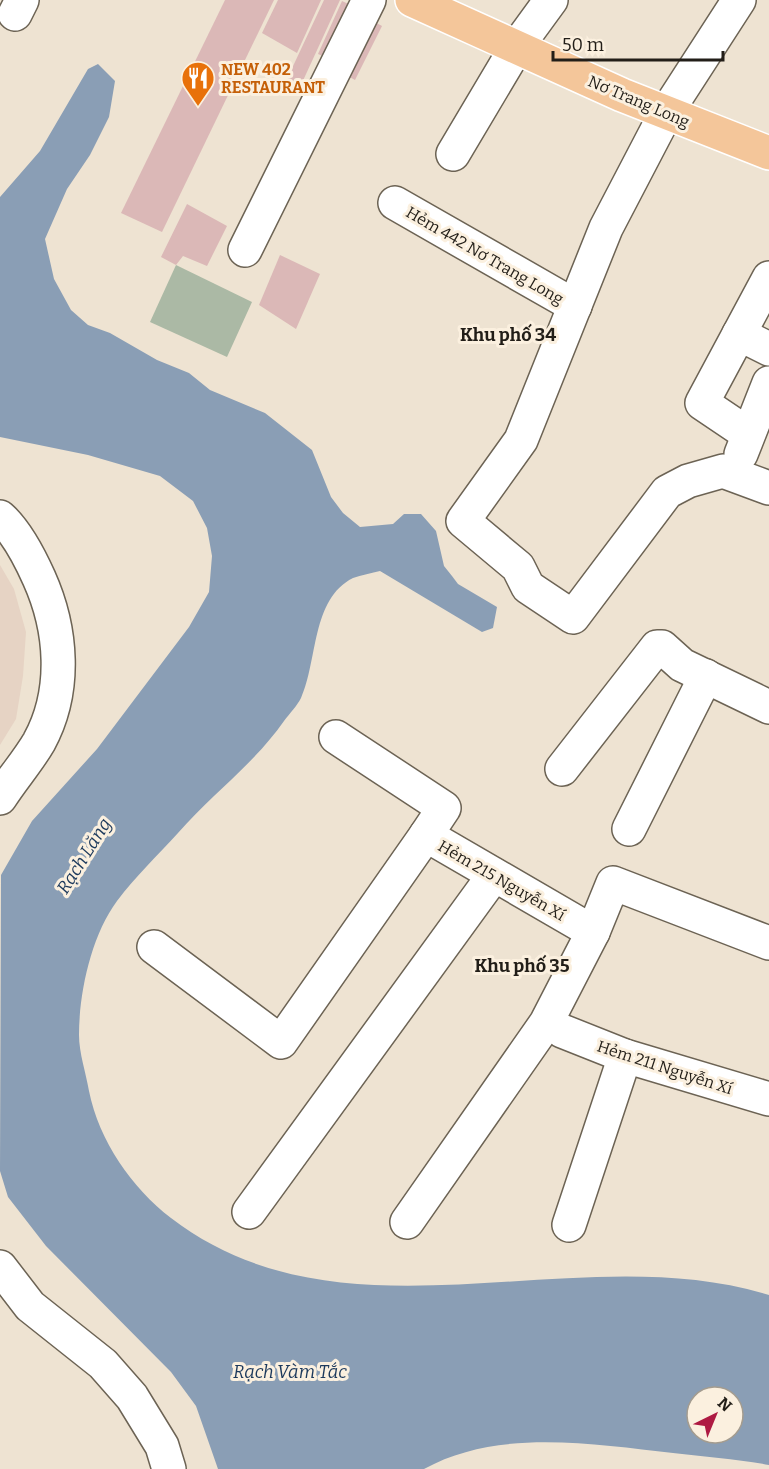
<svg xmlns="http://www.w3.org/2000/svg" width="769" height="1469" font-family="Bitter,serif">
<rect width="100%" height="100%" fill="#eee3d2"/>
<!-- education -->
<polygon fill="#e6d3c4" points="0,565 14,589 26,632 23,676 16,719 0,745"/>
<!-- green -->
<polygon fill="#abb9a5" points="176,265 252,302 227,357 150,322"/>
<!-- water -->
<path fill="#8a9eb5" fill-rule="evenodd" d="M98,64L115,81L109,117L90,155L67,189L45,239L54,279L71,310L88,325L110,333L157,360L189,373L210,390L265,413L312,450L331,497L343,513L360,527L393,524L404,514H421L436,531L444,566L452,576L458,584L497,607L493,628L482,632L380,571C372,573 361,575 353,578C311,599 318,661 301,698C297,706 290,713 284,721C253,765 213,793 178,833C158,855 135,877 117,901C91,936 79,993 79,1035C79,1053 86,1073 89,1091C99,1141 132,1188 171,1218C346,1352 575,1235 769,1295V1465C738,1459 705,1457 673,1453C592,1444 498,1428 424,1469H218L196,1406L171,1372L46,1246L8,1197L0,1171L1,875L32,821L97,749L189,627L209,592L212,556L207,528L193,501L160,476L88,455L0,437V197L40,151L88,69ZM697,1397H733V1433H697Z"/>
<!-- building -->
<g fill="#dbb8b7">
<polygon points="225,0 274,0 162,232 121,213"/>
<polygon points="278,0 321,0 297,53 262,33"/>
<polygon points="324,0 340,0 301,85 287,79"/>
<polygon points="342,1 357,8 332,60 318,54"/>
<polygon points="371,20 382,26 355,80 344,74"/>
<polygon points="187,204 227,226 207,266 183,256 176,265 161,257"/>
<polygon points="280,255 320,274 296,329 259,305"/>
</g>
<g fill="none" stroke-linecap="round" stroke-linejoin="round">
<defs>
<g id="minor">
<polyline points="739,0 666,113 606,228 521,440 463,521 518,567 528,587 573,617 667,492 688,481 723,471 769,488"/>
<polyline points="15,14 22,0"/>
<polyline points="453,154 516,48 551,0"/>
<polyline points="395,203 575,306"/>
<polyline points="245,250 369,0"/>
<polyline points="739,334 769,349"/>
<polyline points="748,434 702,403 769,278"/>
<polyline points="741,454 769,383"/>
<path d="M0,517C17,532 30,558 39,578C62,629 67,691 39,742C28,761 12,779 0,798"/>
<polyline points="336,737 444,808 426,835 593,932 613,883 769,943"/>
<polyline points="562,769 657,647 662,647 682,665 769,707"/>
<polyline points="629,829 706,676"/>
<polyline points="154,947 281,1042 426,835"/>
<polyline points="562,1031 625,1056 769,1099"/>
<polyline points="249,1212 494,875"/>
<polyline points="407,1222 546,1023 593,932"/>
<polyline points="569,1225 625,1056"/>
<polyline points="0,1267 30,1306 103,1364 132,1397 162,1446 169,1469"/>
</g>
<polyline id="major" points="412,0 622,95 769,153"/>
</defs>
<!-- minor casing -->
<use href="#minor" stroke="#6c6354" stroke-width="36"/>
<!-- major casing -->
<use href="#major" stroke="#fff" stroke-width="36"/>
<!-- minor -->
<use href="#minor" stroke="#fff" stroke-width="33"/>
<!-- major -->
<use href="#major" stroke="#f4c69a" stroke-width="33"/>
</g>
<!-- icons -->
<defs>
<symbol id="restaurant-pin" viewBox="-11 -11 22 30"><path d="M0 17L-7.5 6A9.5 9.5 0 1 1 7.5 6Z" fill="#e8710a" stroke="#fbf0df"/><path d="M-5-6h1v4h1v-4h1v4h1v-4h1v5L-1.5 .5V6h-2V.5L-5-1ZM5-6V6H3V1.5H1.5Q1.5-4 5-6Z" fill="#fff"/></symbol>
</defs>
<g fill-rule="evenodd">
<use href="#restaurant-pin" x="179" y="59" width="38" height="52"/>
</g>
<g text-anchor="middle" stroke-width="6" stroke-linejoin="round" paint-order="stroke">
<!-- food labels -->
<g font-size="16" font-weight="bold" fill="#c56008" stroke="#fbf0df" text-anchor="start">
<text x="221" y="75">NEW 402<tspan x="221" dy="18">RESTAURANT</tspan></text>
</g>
<!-- street labels -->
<g font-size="16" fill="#221e18" stroke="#fbf0df">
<text transform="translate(639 101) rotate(23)" y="6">Nơ Trang Long</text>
<text transform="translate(485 255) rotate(30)" y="6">Hẻm 442 Nơ Trang Long</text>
<text transform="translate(502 880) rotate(30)" y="6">Hẻm 215 Nguyễn Xí</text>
<text transform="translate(665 1067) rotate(18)" y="6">Hẻm 211 Nguyễn Xí</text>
</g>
<!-- neighbourhood labels -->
<g font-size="18" font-weight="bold" fill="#221e18" stroke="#fbf0df">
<text x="508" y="341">Khu phố 34</text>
<text x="522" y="972">Khu phố 35</text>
</g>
<!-- water labels -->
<g font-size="18" font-style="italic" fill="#1c395c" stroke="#fbf0df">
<text transform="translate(84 856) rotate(-58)" y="6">Rạch Lăng</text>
<text x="290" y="1378">Rạch Vàm Tắc</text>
</g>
</g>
<!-- north arrow -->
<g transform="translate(715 1415) rotate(43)"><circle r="28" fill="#fbf0df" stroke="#a49c8f" stroke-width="1.5"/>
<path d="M0-4.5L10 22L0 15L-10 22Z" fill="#ae1a42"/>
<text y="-9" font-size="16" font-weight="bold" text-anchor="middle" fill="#221e18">N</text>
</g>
<!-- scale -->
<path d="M553 51v9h170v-9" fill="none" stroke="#221e18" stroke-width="3"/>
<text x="562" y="51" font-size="18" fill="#221e18" stroke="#fbf0df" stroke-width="4.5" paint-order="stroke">50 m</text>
</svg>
